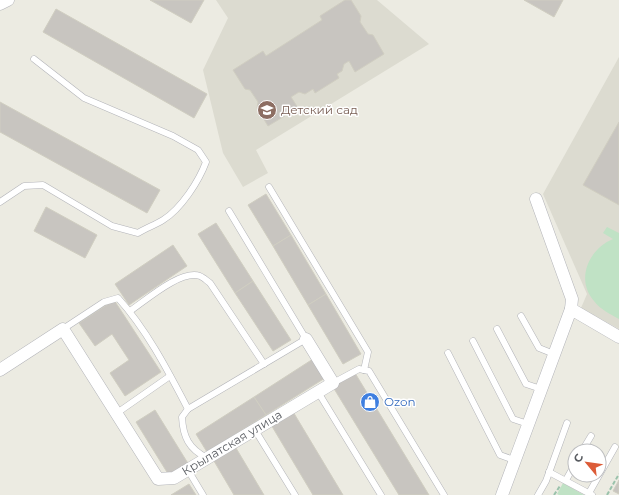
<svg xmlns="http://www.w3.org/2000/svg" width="619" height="495" font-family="Montserrat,sans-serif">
<rect width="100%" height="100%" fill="#ecebe2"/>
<!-- education -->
<g fill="#dcdbd0">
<polygon points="216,0 377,0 429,44 256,150 268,173 243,187 223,153 203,70 228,18"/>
<polygon points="619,57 619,329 581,308 587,294 543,194"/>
</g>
<!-- green -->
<g fill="#c0e2c5">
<path d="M607,227L619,233V319C610,314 601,310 594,301C575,279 589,249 613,239L603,233Z"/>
<polygon points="563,483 584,495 559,495 557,494"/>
</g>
<!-- building -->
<g fill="#c8c5c0" stroke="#d0cec1">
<polygon points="150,0 204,0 191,23"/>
<polygon points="345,0 351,0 361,16 360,22 368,34 373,35 384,54 355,72 349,61 344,64 342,71 337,74 339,78 315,93 313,89 305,94 299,92 291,97 298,108 268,126 257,108 258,102 250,90 245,89 233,70 263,51 266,56 322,20 320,16"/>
<polygon points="524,0 563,0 554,17"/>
<polygon points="56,9 207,94 194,118 43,32"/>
<polygon points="0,102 160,190 147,213 0,132"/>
<polygon points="619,122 619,205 583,185"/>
<polygon points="266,194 291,235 273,246 248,205"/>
<polygon points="46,207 97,235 85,258 34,231"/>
<polygon points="216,223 253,281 235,293 198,234"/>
<polygon points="291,235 326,294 308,305 273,246"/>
<polygon points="173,245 187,266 129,305 115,284"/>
<polygon points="253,281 291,340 273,351 235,293"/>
<polygon points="326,294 361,354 343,364 308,305"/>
<polygon points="114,300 161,372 125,396 110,373 129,360 112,334 95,346 79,323"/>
<polygon points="313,359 325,378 266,415 254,397"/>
<polygon points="355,373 429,495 399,495 333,387"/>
<polygon points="254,397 266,415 207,452 196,434"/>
<polygon points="155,410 189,465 170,477 136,422"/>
<polygon points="292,410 343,495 313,495 270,423"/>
<polygon points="236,448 264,495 234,495 214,461"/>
<polygon points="619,480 619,494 613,491"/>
<polygon points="189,484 196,495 171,495"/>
</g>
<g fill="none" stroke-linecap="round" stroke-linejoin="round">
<defs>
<g id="lane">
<polyline points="269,187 368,352 364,370"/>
<path d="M0,202L24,186L43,185L112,226L138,233C146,228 155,225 163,220C181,209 199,181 206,162L198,150L173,136L84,98L34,59"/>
<path d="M130,311C145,301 181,269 200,276C203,277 207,281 210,283L264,364"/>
<polyline points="521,316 539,348 554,354"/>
<path d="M63,329L104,302L118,298C147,330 168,371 188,409L306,339L229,211"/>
<polyline points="497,329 526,384 541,389"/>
<polyline points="473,341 513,419 528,424"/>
<polyline points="448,353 500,455 514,460"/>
<polyline points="333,383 359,369 369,371 444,495"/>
<polyline points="318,392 381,495"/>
<path d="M188,409L182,417C183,437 189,449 207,458"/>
<polyline points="117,413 170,376"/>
<polyline points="255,430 295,495"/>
<polyline points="582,451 591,436"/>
<polyline points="188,470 203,495"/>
<polyline points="549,472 592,495"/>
<polyline points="566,480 575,464"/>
<polyline points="589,493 615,447"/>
<polyline points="538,495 546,481 567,423"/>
</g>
<g id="street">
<polyline points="0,4 8,0"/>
<polyline points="536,199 572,299 571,309"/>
<polyline points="0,370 63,329 158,479 174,478 333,383 306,339"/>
<polyline points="502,495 571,309 619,337"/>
</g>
</defs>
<!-- lane casing -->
<use href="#lane" stroke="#b3b4b9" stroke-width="7"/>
<!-- street casing -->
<use href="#street" stroke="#b3b4b9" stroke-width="13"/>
<!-- path -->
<g stroke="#9ac2ab" stroke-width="2" stroke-dasharray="4 2" stroke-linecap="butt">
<polyline points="554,495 560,486"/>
<polyline points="607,495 619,474"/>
</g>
<!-- lane -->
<use href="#lane" stroke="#fff" stroke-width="6"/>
<!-- street -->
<use href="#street" stroke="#fff" stroke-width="12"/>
</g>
<!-- icons -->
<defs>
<symbol id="school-disc" viewBox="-11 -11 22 22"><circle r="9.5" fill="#8d6e63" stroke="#fff"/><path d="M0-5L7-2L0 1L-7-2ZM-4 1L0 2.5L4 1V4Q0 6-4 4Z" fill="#fff"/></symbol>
<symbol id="shop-disc" viewBox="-11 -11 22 22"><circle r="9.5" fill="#3f7fe0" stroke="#fff"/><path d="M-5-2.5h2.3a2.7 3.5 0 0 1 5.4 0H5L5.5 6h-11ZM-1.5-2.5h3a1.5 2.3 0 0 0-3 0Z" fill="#fff"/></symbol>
</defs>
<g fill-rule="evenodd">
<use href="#school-disc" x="256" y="99" width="22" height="22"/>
<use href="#shop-disc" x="359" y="391" width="22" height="22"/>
</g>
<g text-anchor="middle" stroke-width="3" stroke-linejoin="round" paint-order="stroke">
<!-- education labels -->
<g font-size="12" fill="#785e54" stroke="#fff" text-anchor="start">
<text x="281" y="114">Детский сад</text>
</g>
<!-- shop labels -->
<g font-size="12" fill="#366cbe" stroke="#fff" text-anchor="start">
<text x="384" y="406">Ozon</text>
</g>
<!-- street labels -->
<g font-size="12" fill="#5a5d62" stroke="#fff">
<text transform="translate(232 443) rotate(-31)" y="4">Крылатская улица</text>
</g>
</g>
<!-- north arrow -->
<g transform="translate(587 463) rotate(299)"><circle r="19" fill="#ffffff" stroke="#bdbec0"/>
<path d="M0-3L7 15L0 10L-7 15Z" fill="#dc5c38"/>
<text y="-6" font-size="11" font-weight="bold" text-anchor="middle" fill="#5a5d62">С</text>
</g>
</svg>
